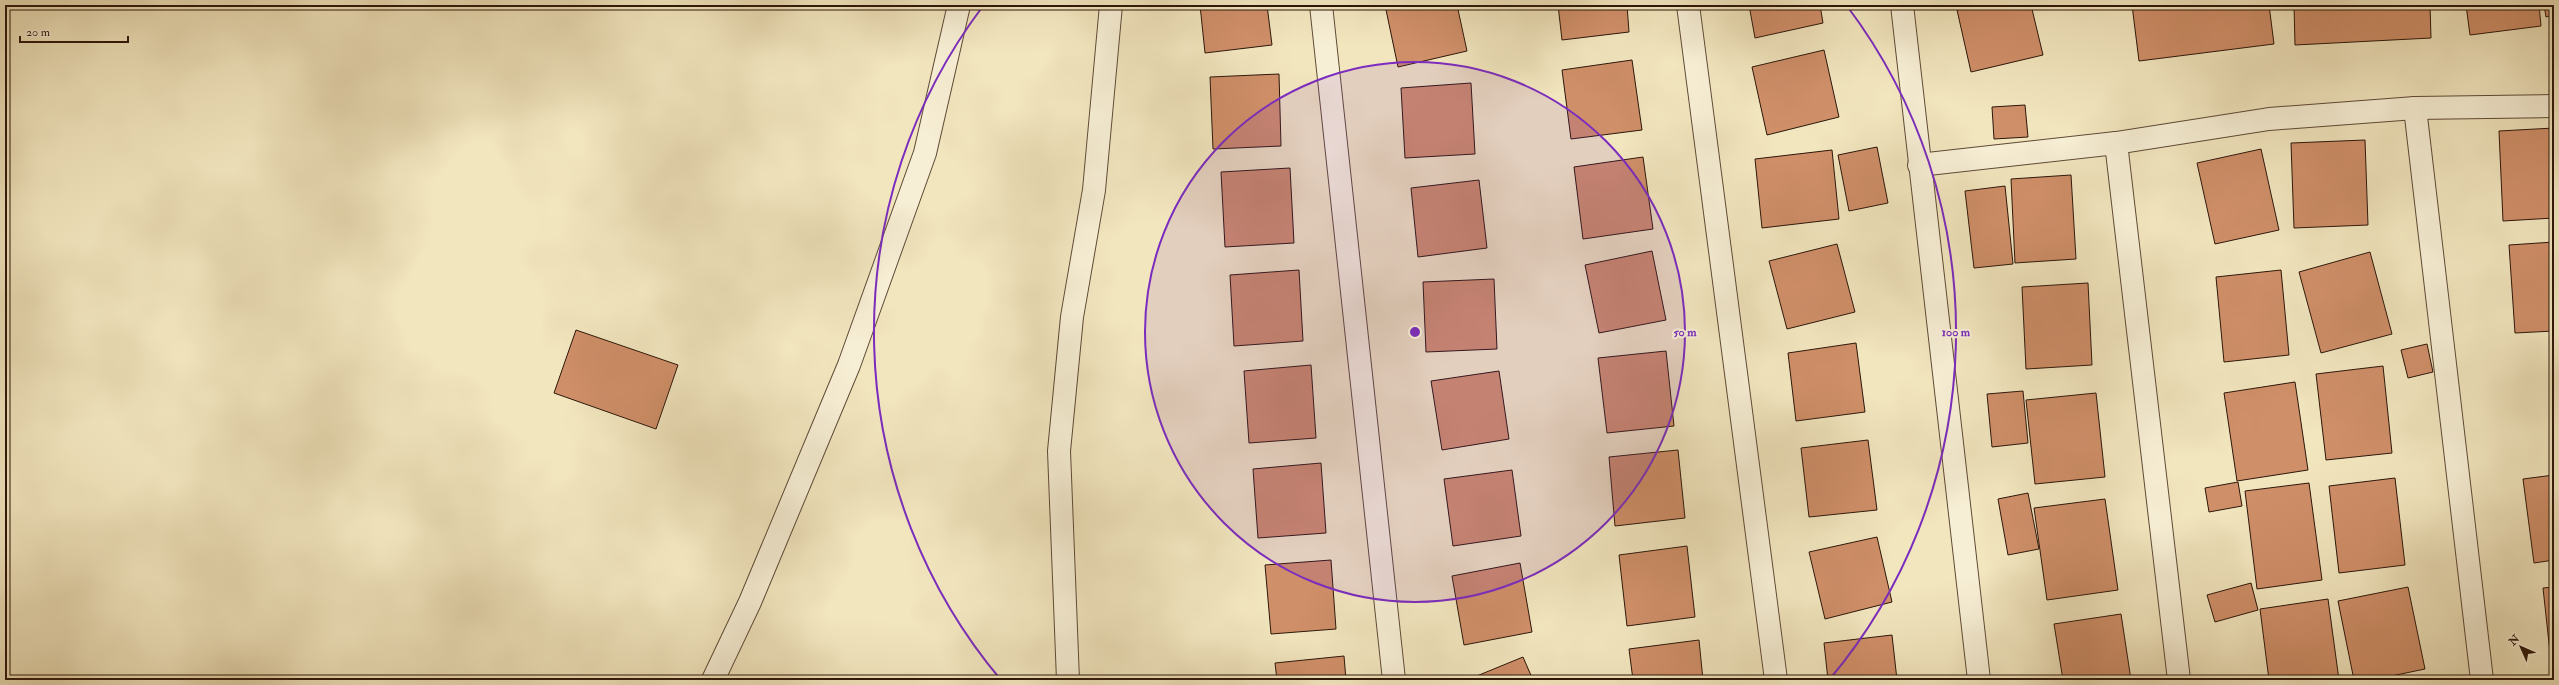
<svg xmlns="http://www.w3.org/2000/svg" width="2559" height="685" font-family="'IM FELL Double Pica',serif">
<rect width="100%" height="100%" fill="#f2e6bf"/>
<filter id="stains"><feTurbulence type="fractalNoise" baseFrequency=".005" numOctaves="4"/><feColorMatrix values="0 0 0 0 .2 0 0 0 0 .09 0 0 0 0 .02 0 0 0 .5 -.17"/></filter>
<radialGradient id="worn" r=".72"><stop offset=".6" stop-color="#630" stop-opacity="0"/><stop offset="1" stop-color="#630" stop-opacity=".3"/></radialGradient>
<!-- building -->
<g fill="#cf8f69" stroke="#2c1609">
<polygon points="1200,5 1267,5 1272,45 1205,53"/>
<polygon points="1385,5 1457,5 1467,51 1398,67"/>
<polygon points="1558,5 1627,5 1629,32 1562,40"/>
<polygon points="1749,5 1820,5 1823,23 1755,38"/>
<polygon points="1979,5 2031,5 2043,55 1971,72 1957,10"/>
<polygon points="2132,5 2269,5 2274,44 2139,61"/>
<polygon points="2294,5 2430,5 2431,38 2295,45"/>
<polygon points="2466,5 2539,5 2541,26 2470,35"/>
<polygon points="2544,5 2554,5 2554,15 2546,17"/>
<polygon points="1824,50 1839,117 1767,135 1752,67"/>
<polygon points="1632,60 1642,130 1571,139 1562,70"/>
<polygon points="1279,74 1281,146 1213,149 1210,77"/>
<polygon points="1471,83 1475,154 1405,158 1401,88"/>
<polygon points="2025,105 2028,137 1994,139 1992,107"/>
<polygon points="2554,128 2554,218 2503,221 2499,131"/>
<polygon points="2365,140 2368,225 2294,228 2291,143"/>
<polygon points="1877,147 1888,203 1849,211 1838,155"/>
<polygon points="2261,149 2279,230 2215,244 2197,163"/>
<polygon points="1832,150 1839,219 1762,228 1755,159"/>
<polygon points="1643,157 1653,229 1583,239 1574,167"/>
<polygon points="1290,168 1294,243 1225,247 1221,172"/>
<polygon points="2071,175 2076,259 2015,263 2011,179"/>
<polygon points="1479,180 1487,248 1418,257 1411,188"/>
<polygon points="2005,186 2013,264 1974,268 1965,191"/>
<polygon points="2554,242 2554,331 2515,333 2509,245"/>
<polygon points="1837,244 1855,312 1787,329 1769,261"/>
<polygon points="1652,251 1666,320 1599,333 1585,265"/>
<polygon points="2370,252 2392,334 2321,353 2299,272"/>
<polygon points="1299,270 1303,341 1234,346 1230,275"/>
<polygon points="2281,270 2289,355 2224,362 2216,277"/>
<polygon points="1494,279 1497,349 1426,352 1423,282"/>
<polygon points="2088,283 2092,365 2026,369 2022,287"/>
<polygon points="576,330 678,365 656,429 554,393"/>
<polygon points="1856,343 1865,412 1796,421 1788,353"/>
<polygon points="2427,344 2433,372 2408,378 2401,350"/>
<polygon points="1666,351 1674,426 1607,433 1598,358"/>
<polygon points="1311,365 1316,438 1249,443 1244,371"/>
<polygon points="2383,366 2392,453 2326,460 2316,374"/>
<polygon points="1499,371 1509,439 1442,450 1431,381"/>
<polygon points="2295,382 2308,470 2237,481 2224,393"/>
<polygon points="2023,391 2028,443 1992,447 1987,394"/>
<polygon points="2096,393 2105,477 2035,484 2026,400"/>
<polygon points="1868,440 1877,510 1809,517 1801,448"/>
<polygon points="1678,450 1685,518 1615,526 1609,457"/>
<polygon points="1321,463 1326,533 1258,538 1253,469"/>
<polygon points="1512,470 1521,536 1453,546 1444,479"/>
<polygon points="2554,475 2554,560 2534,563 2523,479"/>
<polygon points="2395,478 2405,565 2339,573 2329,486"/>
<polygon points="2238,482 2242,506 2209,512 2205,488"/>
<polygon points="2309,483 2322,580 2257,589 2245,491"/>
<polygon points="2028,493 2039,549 2008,555 1998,499"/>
<polygon points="2105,499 2118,590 2047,600 2034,508"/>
<polygon points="1877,537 1892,602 1825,619 1809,552"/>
<polygon points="1687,546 1695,617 1627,626 1619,555"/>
<polygon points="1331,560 1336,629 1271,634 1265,565"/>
<polygon points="1520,563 1532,632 1464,645 1452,576"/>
<polygon points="2251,583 2258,610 2215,622 2207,595"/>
<polygon points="2408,587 2425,669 2372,680 2354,680 2338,601"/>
<polygon points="2554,587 2554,671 2552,671 2543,588"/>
<polygon points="2328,599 2339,680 2269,680 2260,609"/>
<polygon points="2121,614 2131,680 2063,680 2054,624"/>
<polygon points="1892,635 1897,680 1828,680 1824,643"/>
<polygon points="1699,640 1703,680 1633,680 1629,649"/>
<polygon points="1344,656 1346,680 1277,680 1275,663"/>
<polygon points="1523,657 1533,680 1467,680"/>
</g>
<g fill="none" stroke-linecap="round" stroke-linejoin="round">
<defs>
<g id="minor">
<polyline points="1321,5 1394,680"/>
<polyline points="1688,5 1776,680"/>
<polyline points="1902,5 1979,680"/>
<polyline points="2415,108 2482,680"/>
<polyline points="2116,143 2179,680"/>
<polyline points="1919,165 2116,143 2269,119 2415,108 2554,106"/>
<polyline points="713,680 750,602 849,365 925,153 959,5"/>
<polyline points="1068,680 1059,451 1072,317 1094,190 1111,5"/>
</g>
</defs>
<!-- minor casing -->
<use href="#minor" stroke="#5e4a36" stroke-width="24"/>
<!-- minor -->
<use href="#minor" stroke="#f7efd5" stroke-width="22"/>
</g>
<!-- distance rings -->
<circle cx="1415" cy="332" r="270" fill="#7b2cbf" fill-opacity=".12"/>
<g fill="none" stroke="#7b2cbf" stroke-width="2">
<circle cx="1415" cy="332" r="270"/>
<path d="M1001 680A541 541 0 0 1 983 6M1847 6A541 541 0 0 1 1829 680"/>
</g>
<circle cx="1415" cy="332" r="6" fill="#7b2cbf" stroke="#f7efd5" stroke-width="2"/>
<g font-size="12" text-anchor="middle" font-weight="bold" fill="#7b2cbf" stroke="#f7efd5" stroke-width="4" stroke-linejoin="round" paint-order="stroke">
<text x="1685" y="336">50 m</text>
<text x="1956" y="336">100 m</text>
</g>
<!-- margin -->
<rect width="2559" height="685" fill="none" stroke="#f2e6bf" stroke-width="20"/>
<rect x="6" y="6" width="2547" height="673" fill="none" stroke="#2c1609" stroke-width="2"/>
<rect x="10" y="10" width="2539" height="665" fill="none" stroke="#2c1609"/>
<!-- north arrow -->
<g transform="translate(2521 647) rotate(315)" stroke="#f7efd5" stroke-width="3" paint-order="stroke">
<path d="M0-3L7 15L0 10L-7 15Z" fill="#2c1609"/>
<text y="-6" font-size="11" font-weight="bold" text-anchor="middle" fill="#2c1609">N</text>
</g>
<!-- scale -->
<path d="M20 36v6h108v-6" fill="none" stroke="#2c1609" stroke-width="2"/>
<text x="26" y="36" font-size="12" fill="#2c1609" stroke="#f7efd5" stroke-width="3" paint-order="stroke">20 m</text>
<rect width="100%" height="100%" filter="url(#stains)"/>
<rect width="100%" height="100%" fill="url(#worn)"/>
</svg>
